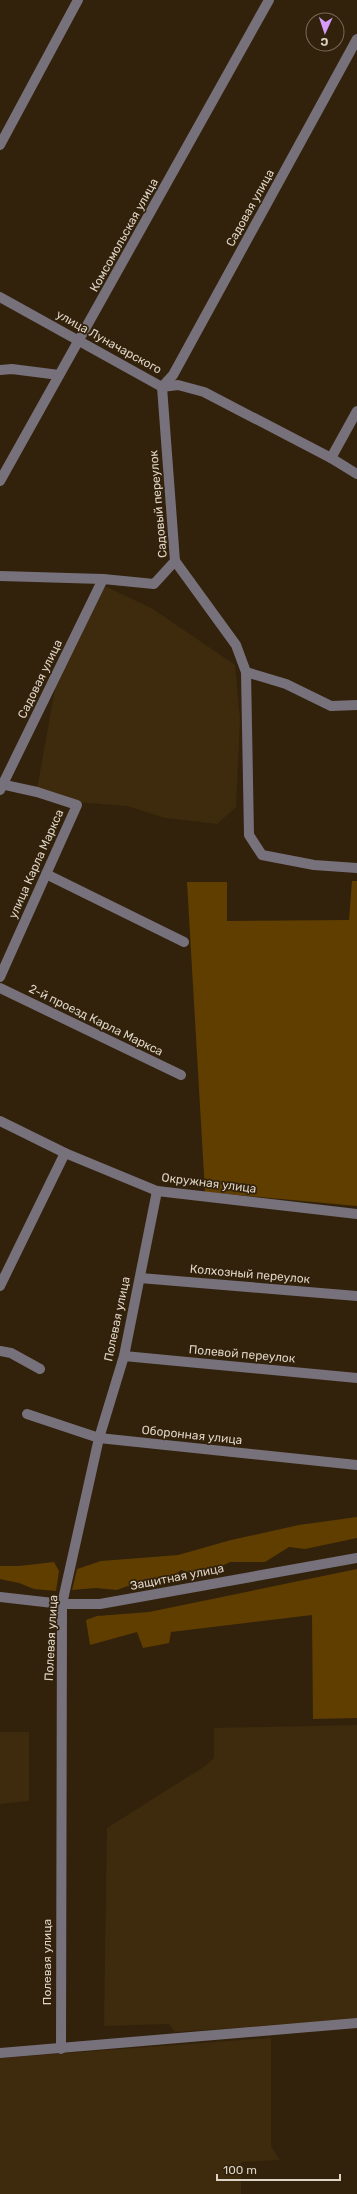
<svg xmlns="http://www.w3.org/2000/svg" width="357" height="2194" font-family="Rubik,sans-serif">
<rect width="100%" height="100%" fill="#32220c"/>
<!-- built -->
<g fill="#3e2a0c">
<polygon points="105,586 153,609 235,665 240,720 236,807 217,824 165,818 127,806 77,802 37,789 56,684"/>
<polygon points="357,1725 357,2019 175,2032 169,2024 104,2026 107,1828 205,1766 214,1758 214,1728"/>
<polygon points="0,1732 29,1732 29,1801 0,1804"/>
<polygon points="271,2038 271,2146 280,2160 241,2162 241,2194 0,2194 0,2058"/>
</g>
<!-- green -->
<g fill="#5f3e00">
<polygon points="352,881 357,881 357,1206 205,1192 187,882 227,882 227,921 349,920"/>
<polygon points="357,1517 357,1538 305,1549 289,1547 265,1562 230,1562 201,1576 181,1570 162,1585 136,1583 117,1590 96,1588 72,1590 77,1569 101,1561 178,1555 231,1540 299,1525"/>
<polygon points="54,1562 59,1571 56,1591 34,1589 19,1583 0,1579 0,1566 19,1566"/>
<polygon points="357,1569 357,1718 313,1719 312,1615 171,1632 169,1643 143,1648 137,1632 90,1645 86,1620 97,1616 149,1612"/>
</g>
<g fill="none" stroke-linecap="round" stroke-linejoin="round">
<!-- minor -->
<g stroke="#77717c" stroke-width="10">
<polyline points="0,145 78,0"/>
<polyline points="0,297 162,387 178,385 204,392 331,458 357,474"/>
<polyline points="0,370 12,369 59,375"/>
<polyline points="162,387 175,561 236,645 246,672 249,835 262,855 314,865 357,868"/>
<polyline points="162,387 173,375 357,39"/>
<polyline points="331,458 357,411"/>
<polyline points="0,481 269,0"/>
<polyline points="0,576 103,579 154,584 175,561"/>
<polyline points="246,672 286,684 331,706 357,705"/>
<polyline points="0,784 37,792 77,805 0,977"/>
<polyline points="0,790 103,579"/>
<polyline points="46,874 184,942"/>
<polyline points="0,988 181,1075"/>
<polyline points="0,1121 65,1153 157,1191 357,1214"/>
<polyline points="140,1278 357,1296"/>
<polyline points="0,1286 65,1153"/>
<polyline points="0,1351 11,1353 40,1369"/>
<polyline points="124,1356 357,1378"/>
<polyline points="27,1414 99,1438 357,1465"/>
<polyline points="0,1597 62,1604 100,1604 357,1558"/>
<polyline points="61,2049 62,1604 99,1438 124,1356 157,1191"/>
<polyline points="0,2053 357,2023"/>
</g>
</g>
<g text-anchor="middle" stroke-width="3.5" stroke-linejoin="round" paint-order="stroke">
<!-- street labels -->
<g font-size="12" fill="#ded4c6" stroke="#32220c">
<text transform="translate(250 208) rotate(-61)" y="4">Садовая улица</text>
<text transform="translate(124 235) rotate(-61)" y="4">Комсомольская улица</text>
<text transform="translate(109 342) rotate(29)" y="4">улица Луначарского</text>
<text transform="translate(158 504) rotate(-95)" y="4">Садовый переулок</text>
<text transform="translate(40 679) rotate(-64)" y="4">Садовая улица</text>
<text transform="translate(36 864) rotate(-66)" y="4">улица Карла Маркса</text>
<text transform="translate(96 1020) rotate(26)" y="4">2-й проезд Карла Маркса</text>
<text transform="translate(209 1183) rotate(7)" y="4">Окружная улица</text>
<text transform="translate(250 1274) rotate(5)" y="4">Колхозный переулок</text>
<text transform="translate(117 1319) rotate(-78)" y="4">Полевая улица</text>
<text transform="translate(242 1354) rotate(5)" y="4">Полевой переулок</text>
<text transform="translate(192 1435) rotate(6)" y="4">Оборонная улица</text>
<text transform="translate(177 1577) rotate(-11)" y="4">Защитная улица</text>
<text transform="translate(51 1638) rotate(-87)" y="4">Полевая улица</text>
<text transform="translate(47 1962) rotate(-90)" y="4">Полевая улица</text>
</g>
</g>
<!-- north arrow -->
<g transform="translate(325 32) rotate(183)"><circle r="19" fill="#32220c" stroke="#776956"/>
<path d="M0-3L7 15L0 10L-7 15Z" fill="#d69bfa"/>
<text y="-6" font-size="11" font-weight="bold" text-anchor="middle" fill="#ded4c6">С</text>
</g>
<!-- scale -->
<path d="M217 2174v6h123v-6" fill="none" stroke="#ded4c6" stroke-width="2"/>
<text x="223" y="2174" font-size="12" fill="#ded4c6" stroke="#32220c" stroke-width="3" paint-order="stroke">100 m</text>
</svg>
